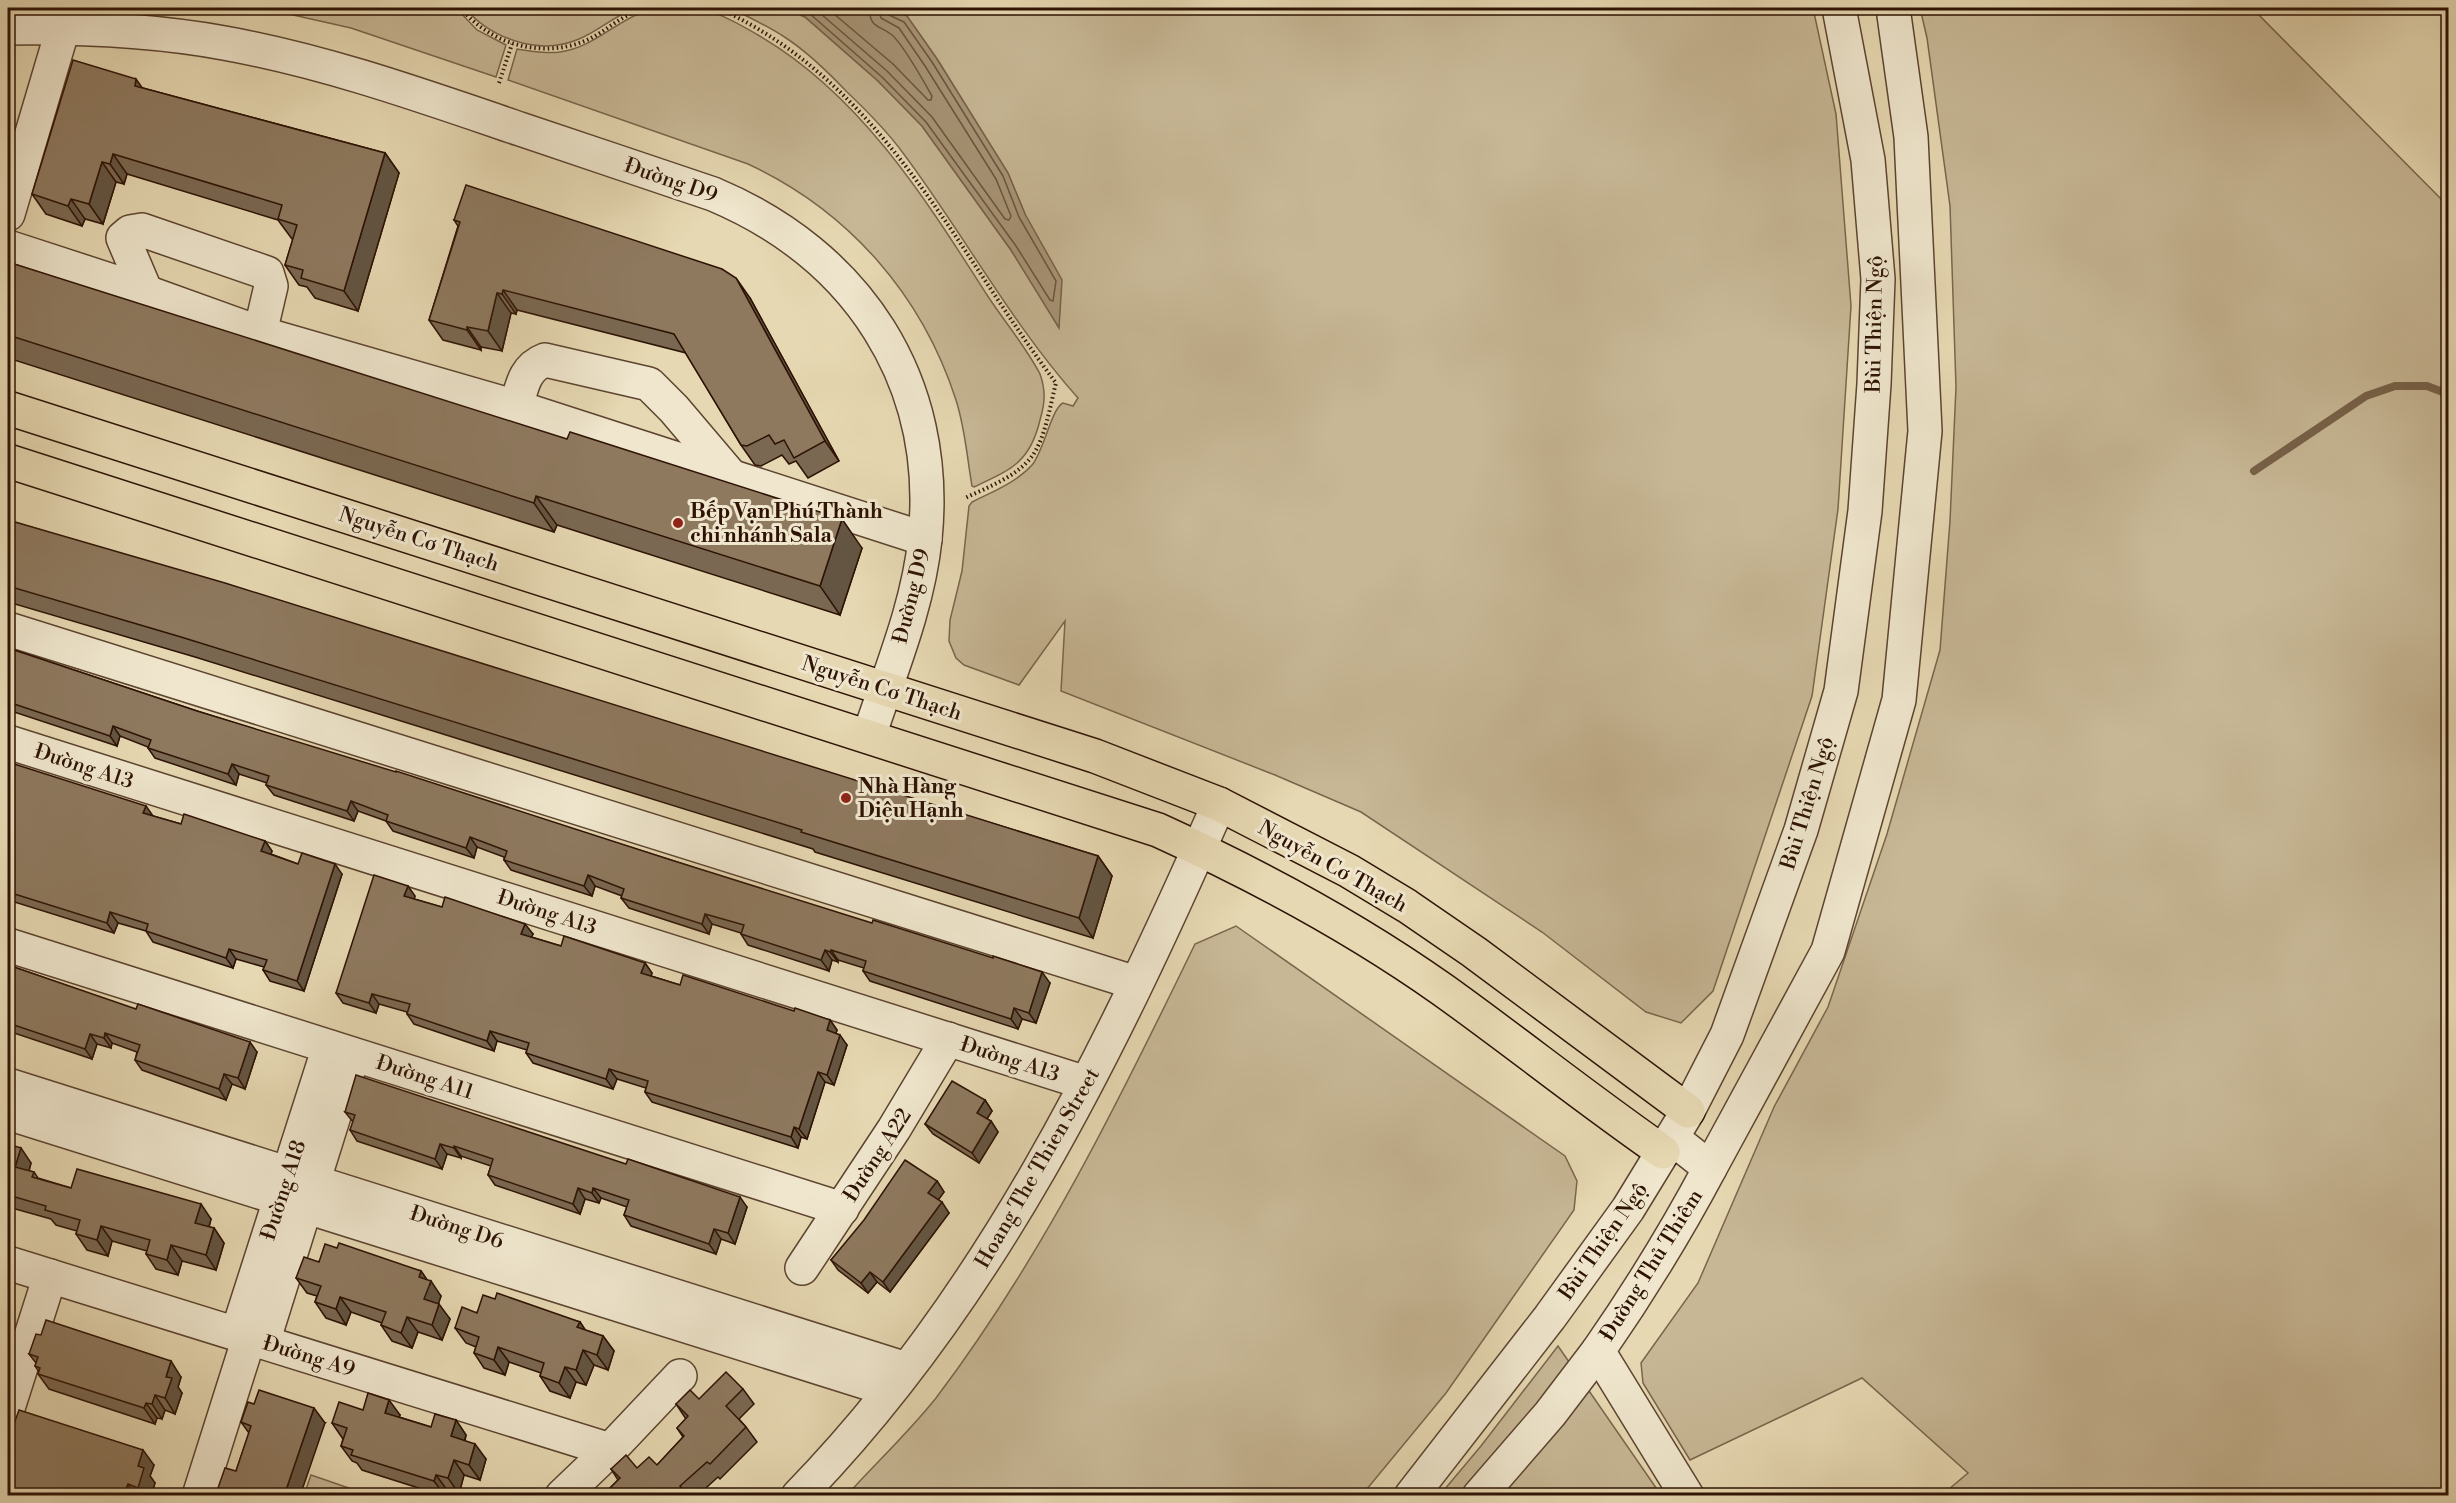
<svg xmlns="http://www.w3.org/2000/svg" width="2456" height="1503" font-family="'Libre Bodoni',serif">
<rect width="100%" height="100%" fill="#e6d8b2"/>
<filter id="stains"><feTurbulence type="fractalNoise" baseFrequency=".00333" numOctaves="4"/><feColorMatrix values="0 0 0 0 .2 0 0 0 0 .09 0 0 0 0 .02 0 0 0 .5 -.17"/></filter>
<radialGradient id="worn" r=".72"><stop offset=".6" stop-color="#630" stop-opacity="0"/><stop offset="1" stop-color="#630" stop-opacity=".3"/></radialGradient>
<!-- green -->
<g fill="#c7b795" stroke="#7a654d" stroke-width="1.5">
<polygon points="262,8 456,8 477,30 506,45 496,77 351,28"/>
<path d="M465,8H636C615,15 599,31 579,39C540,56 491,39 465,8Z"/>
<path d="M678,8C712,8 729,18 758,35C860,94 925,198 987,295C1004,321 1026,347 1040,374C1046,391 1045,403 1040,420C1030,463 1010,470 974,487L972,486C967,457 965,428 956,400C922,295 849,211 748,164L508,80L517,49C531,51 546,54 560,52C590,48 610,27 636,15C649,9 664,9 678,8Z"/>
<path d="M730,8H786L805,17L878,81L922,126L1011,250L1059,327L1025,214L1008,173L937,59L907,16L885,8H1813L1836,114L1851,306L1838,509L1812,696L1713,991L1681,1023L1646,1012L1542,932L1361,812L1275,775L1061,691L1065,621L1019,685L964,665L956,658L949,641L950,620L962,571L969,506L972,502C992,492 1017,482 1032,465C1044,451 1051,409 1063,403L1073,406L1078,398C1011,323 963,233 903,153C887,131 867,111 847,92C828,72 809,53 786,38C768,26 749,17 730,8Z"/>
<polygon points="1920,8 2252,8 2448,206 2448,1495 1942,1495 1968,1473 1862,1378 1690,1460 1643,1383 1641,1363 1698,1283 1774,1107 1828,1007 1887,834 1940,650 1950,521 1956,387 1950,206 1927,38"/>
<path d="M1236,926L1565,1156L1577,1181L1574,1210L1446,1393L1362,1495H847C876,1463 909,1432 936,1398C1042,1258 1119,1101 1195,944Z"/>
<polygon points="1558,1346 1661,1495 1439,1496 1481,1446"/>
<polygon points="311,1475 369,1495 304,1495"/>
</g>
<!-- water -->
<polygon fill="#a79577" stroke="#776149" stroke-width="1.5" points="785,8 885,8 907,16 937,59 1008,173 1025,214 1062,280 1059,328 1011,250 922,126 878,81 805,17"/>
<g fill="none" stroke-linecap="round" stroke-linejoin="round">
<!-- shore -->
<g stroke="#6a543e" stroke-width="1.5">
<polyline points="799,8 809,13 882,77 926,122 1016,246 1050,300 1053,301 1056,281 1019,217 1003,176 932,62 904,22 889,15 886,8"/>
<polyline points="814,8 887,71 932,117 1005,219 1009,220 1011,216 996,179 925,66 899,28 881,18 878,8"/>
<path d="M827,8L893,64L928,100H931L932,96C924,82 903,44 892,35C880,25 870,29 869,8"/>
</g>
<!-- stream -->
<polyline stroke="#776149" stroke-width="8" points="2254,471 2366,396 2395,386 2427,386 2448,394"/>
<defs>
<g id="minor">
<path d="M8,28C80,27 152,30 224,43C325,61 423,96 520,129C584,151 649,172 713,194C858,255 941,381 925,539C918,607 890,672 869,736"/>
<polyline points="8,214 69,8"/>
<polyline points="8,247 146,292 260,333 516,407 925,539"/>
<polyline points="146,292 123,238 130,232 142,230 267,273 271,286 260,333"/>
<path d="M516,407C522,387 524,368 545,360L649,384L674,409L730,475"/>
<polyline points="8,629 1136,983"/>
<polyline points="8,742 1086,1083"/>
<polyline points="8,945 842,1209"/>
<polyline points="8,1085 906,1369"/>
<polyline points="8,1113 890,1390"/>
<path d="M1672,1138L1710,1168C1676,1232 1639,1292 1598,1351L1687,1496"/>
<polyline points="1710,1168 1828,951 1899,700 1925,431 1911,137 1893,8"/>
<polyline points="8,1263 610,1450"/>
<polyline points="802,1268 894,1129 948,1039"/>
<polyline points="237,1334 329,1047"/>
<polyline points="263,1342 353,1055"/>
<polyline points="8,1408 50,1276"/>
<polyline points="199,1496 249,1338"/>
<polyline points="562,1496 610,1450 680,1376"/>
<path d="M798,1496C990,1299 1109,1053 1219,804"/>
<polyline points="1411,1496 1550,1317 1628,1209 1688,1111 1727,1035 1801,830 1841,691 1865,511 1874,384 1878,279 1868,160 1839,8"/>
<polyline points="1479,1496 1550,1414 1598,1351"/>
</g>
<g id="major">
<polyline points="8,408 1095,756 1219,804 1349,871 1407,906 1474,952 1688,1111"/>
<path d="M8,461L1158,830C1257,875 1354,927 1443,990C1517,1043 1588,1100 1663,1152"/>
</g>
</defs>
<!-- minor casing -->
<use href="#minor" stroke="#5c4430" stroke-width="36"/>
<!-- major casing -->
<use href="#major" stroke="#2e1305" stroke-width="36"/>
<!-- path -->
<g stroke="#2e1305" stroke-width="4" stroke-dasharray="1.5 3" stroke-linecap="butt">
<path d="M461,8C492,47 550,61 595,36C612,26 628,11 648,8"/>
<path d="M718,8C883,83 953,246 1056,383C1050,406 1046,435 1033,455C1017,477 988,487 965,498"/>
<polyline points="499,83 512,44"/>
</g>
<!-- minor -->
<use href="#minor" stroke="#efe6cd" stroke-width="33"/>
<!-- major -->
<use href="#major" stroke="#e6d8b2" stroke-width="33"/>
</g>
<!-- wall -->
<g fill="#7a6852" stroke="#2e1305" stroke-width="1.5">
<polygon points="143,88 385,153 399,173 358,311 315,298 307,287 299,285 285,265 293,239 292,239 278,220 127,174 124,184 116,182 103,224 85,219 82,226 46,214 32,194"/>
<polygon points="454,220 750,298 839,461 808,478 796,461 789,464 782,455 761,466 755,465 741,445 686,353 517,310 516,314 511,313 502,351 481,347 481,350 443,340 429,320 458,226"/>
<polygon points="8,262 862,548 840,615 557,525 554,532 8,358"/>
<polygon points="8,520 1098,856 1112,876 1093,938 815,852 813,849 195,657 8,602"/>
<polygon points="8,648 197,711 671,860 1050,983 1036,1023 1022,1019 1018,1029 870,981 863,971 864,968 838,960 838,962 832,960 829,971 748,945 741,934 741,933 712,924 709,934 629,908 621,898 622,896 595,886 592,896 511,870 504,860 504,857 477,847 474,858 393,831 386,821 358,811 354,821 274,795 266,785 267,783 239,774 236,785 155,758 148,748 148,747 120,736 117,746 8,710"/>
<polygon points="8,762 153,816 181,824 265,841 272,851 271,854 298,864 342,874 304,991 270,981 263,970 264,967 236,959 233,968 153,942 146,931 118,923 114,933 8,900"/>
<polygon points="415,896 414,899 533,934 531,937 561,946 645,963 652,973 651,976 680,985 830,1020 837,1030 836,1033 847,1045 834,1085 825,1082 807,1139 801,1137 798,1148 652,1102 645,1092 646,1088 617,1079 613,1089 533,1063 526,1053 527,1050 497,1041 494,1051 414,1024 407,1014 407,1012 379,1004 376,1013 343,1003 336,993"/>
<polygon points="8,965 257,1052 245,1089 232,1084 226,1100 142,1070 135,1060 137,1052 112,1043 111,1048 97,1044 92,1059 8,1031"/>
<polygon points="985,1100 992,1111 987,1119 991,1121 998,1132 979,1163 933,1134 925,1124"/>
<polygon points="345,1112 747,1207 735,1244 721,1239 716,1254 631,1226 624,1215 627,1207 601,1198 599,1203 585,1199 580,1214 495,1185 488,1175 491,1166 461,1156 461,1158 447,1154 442,1169 357,1141 350,1130 353,1122"/>
<polygon points="8,1144 31,1163 29,1171 34,1172 38,1178 71,1188 211,1219 209,1227 214,1228 224,1243 216,1270 182,1261 178,1275 156,1269 146,1254 147,1251 112,1241 108,1256 87,1250 76,1234 77,1231 56,1225 51,1219 8,1207"/>
<polygon points="937,1181 944,1192 938,1200 949,1213 890,1292 877,1282 868,1293 838,1270 831,1260"/>
<polygon points="337,1248 421,1271 427,1280 441,1296 438,1304 450,1319 442,1340 418,1332 412,1348 392,1341 381,1325 382,1323 351,1312 346,1325 326,1318 315,1302 317,1296 307,1293 296,1278"/>
<polygon points="495,1299 580,1322 585,1330 603,1336 614,1351 608,1370 594,1365 586,1385 576,1382 570,1398 550,1391 540,1376 541,1373 509,1362 505,1375 484,1368 474,1353 476,1347 466,1343 455,1328"/>
<polygon points="29,1354 181,1377 178,1387 182,1393 175,1414 165,1410 162,1419 157,1418 155,1424 49,1389 38,1374 39,1372 35,1366 36,1363"/>
<polygon points="743,1389 754,1404 739,1419 746,1427 757,1442 720,1479 718,1477 697,1496 602,1496 618,1480 611,1469 637,1468 657,1465 683,1437 677,1428 686,1419 676,1404"/>
<polygon points="363,1410 400,1415 399,1417 431,1427 456,1420 466,1435 465,1441 486,1459 480,1480 464,1475 459,1494 447,1490 444,1496 362,1470 357,1463 352,1461 341,1446 343,1439 332,1423"/>
<polygon points="8,1422 154,1465 150,1476 155,1483 151,1496 8,1496"/>
<polygon points="241,1422 325,1423 223,1495 218,1488 236,1471 249,1433"/>
</g>
<!-- shaded-wall -->
<g fill="#635542" stroke="#2e1305" stroke-width="1.5">
<polygon points="136,79 150,99 135,86"/>
<polygon points="385,153 399,173 358,311 344,291"/>
<polygon points="113,154 127,174 124,184 110,164"/>
<polygon points="102,162 116,182 103,224 89,204"/>
<polygon points="71,199 85,219 82,226 68,206"/>
<polygon points="736,278 750,298 839,461 825,441"/>
<polygon points="503,290 517,310 516,314 502,294"/>
<polygon points="497,293 511,313 502,351 488,331"/>
<polygon points="467,327 481,347 481,350 467,330"/>
<polygon points="536,496 557,525 554,532 534,503"/>
<polygon points="842,519 862,548 840,615 820,586"/>
<polygon points="113,726 120,736 117,746 110,736"/>
<polygon points="232,764 239,774 236,785 228,774"/>
<polygon points="351,801 358,811 354,821 347,811"/>
<polygon points="146,806 153,816 143,813"/>
<polygon points="470,837 477,847 474,858 466,848"/>
<polygon points="265,841 272,851 268,861 261,851"/>
<polygon points="1098,856 1112,876 1093,938 1079,918"/>
<polygon points="335,864 342,874 304,991 297,981"/>
<polygon points="588,875 595,886 592,896 584,886"/>
<polygon points="408,886 415,896 412,906 404,896"/>
<polygon points="110,912 118,923 114,933 107,923"/>
<polygon points="705,914 712,924 709,934 702,924"/>
<polygon points="525,924 533,934 529,944 521,934"/>
<polygon points="229,949 236,959 233,968 226,958"/>
<polygon points="825,950 832,960 829,971 821,960"/>
<polygon points="831,950 838,960 838,962 830,952"/>
<polygon points="645,963 652,973 648,983 641,973"/>
<polygon points="1042,972 1050,983 1036,1023 1029,1013"/>
<polygon points="372,994 379,1004 376,1013 369,1003"/>
<polygon points="1014,1008 1022,1019 1018,1029 1011,1019"/>
<polygon points="830,1020 837,1030 834,1040 827,1030"/>
<polygon points="490,1031 497,1041 494,1051 487,1041"/>
<polygon points="105,1033 112,1043 111,1048 104,1038"/>
<polygon points="90,1034 97,1044 92,1059 85,1049"/>
<polygon points="840,1035 847,1045 834,1085 827,1075"/>
<polygon points="250,1042 257,1052 245,1089 238,1078"/>
<polygon points="609,1069 617,1079 613,1089 606,1079"/>
<polygon points="818,1072 825,1082 807,1139 799,1129"/>
<polygon points="224,1074 232,1084 226,1100 219,1089"/>
<polygon points="985,1100 992,1111 984,1123 977,1113"/>
<polygon points="991,1121 998,1132 979,1163 972,1153"/>
<polygon points="794,1127 801,1137 798,1148 791,1137"/>
<polygon points="440,1144 447,1154 442,1169 435,1159"/>
<polygon points="454,1146 461,1156 461,1158 454,1148"/>
<polygon points="21,1148 31,1163 26,1182 15,1167"/>
<polygon points="937,1181 944,1192 936,1203 928,1193"/>
<polygon points="578,1188 585,1199 580,1214 573,1204"/>
<polygon points="593,1188 601,1198 599,1203 592,1193"/>
<polygon points="740,1197 747,1207 735,1244 728,1233"/>
<polygon points="942,1202 949,1213 890,1292 883,1282"/>
<polygon points="201,1204 211,1219 206,1238 195,1223"/>
<polygon points="101,1226 112,1241 108,1256 97,1240"/>
<polygon points="214,1228 224,1243 216,1270 206,1255"/>
<polygon points="714,1229 721,1239 716,1254 709,1244"/>
<polygon points="171,1245 182,1261 178,1275 167,1260"/>
<polygon points="421,1271 430,1284 431,1281 441,1296 435,1314 424,1299 419,1277"/>
<polygon points="870,1272 877,1282 868,1293 861,1283"/>
<polygon points="340,1297 351,1312 346,1325 336,1309"/>
<polygon points="439,1304 450,1319 442,1340 432,1325"/>
<polygon points="407,1317 418,1332 412,1348 401,1333"/>
<polygon points="580,1322 590,1337 577,1327"/>
<polygon points="603,1336 614,1351 608,1370 597,1355"/>
<polygon points="498,1347 509,1362 505,1375 494,1360"/>
<polygon points="583,1350 594,1365 586,1385 576,1370"/>
<polygon points="171,1361 181,1377 178,1387 182,1393 175,1414 165,1398 166,1377"/>
<polygon points="565,1367 576,1382 570,1398 559,1383"/>
<polygon points="155,1395 165,1410 162,1419 152,1404"/>
<polygon points="389,1400 400,1415 396,1428 385,1413"/>
<polygon points="146,1403 157,1418 155,1424 144,1408"/>
<polygon points="314,1408 325,1423 300,1496 284,1496"/>
<polygon points="456,1420 466,1435 461,1452 451,1436"/>
<polygon points="475,1444 486,1459 480,1480 469,1465"/>
<polygon points="143,1450 154,1465 150,1476 155,1483 151,1496 143,1496 138,1488 138,1466"/>
<polygon points="454,1460 464,1475 459,1494 448,1478"/>
<polygon points="436,1475 447,1490 445,1496 434,1481"/>
<polygon points="128,1484 135,1496 123,1496"/>
</g>
<!-- building -->
<g fill="#8e795f" stroke="#2e1305" stroke-width="1.5">
<polygon points="73,60 136,79 135,86 385,153 344,291 301,278 303,270 285,265 297,225 278,219 282,205 113,154 110,164 102,162 89,204 71,199 68,206 32,194"/>
<polygon points="466,185 722,269 736,278 825,441 794,458 784,440 775,444 769,435 747,446 741,445 674,334 503,290 502,294 497,293 488,331 467,327 467,330 429,320 460,222 454,220"/>
<polygon points="8,262 567,439 570,432 842,519 820,586 536,496 534,503 8,335"/>
<polygon points="8,520 225,583 1098,856 1079,918 801,832 802,830 181,637 8,586"/>
<polygon points="8,648 197,711 396,772 396,771 671,860 872,923 873,920 993,958 993,956 1042,972 1029,1013 1014,1008 1011,1019 863,971 866,961 831,950 830,952 825,950 821,960 741,934 744,925 705,914 702,924 621,898 624,889 588,875 584,886 504,860 507,851 470,837 466,848 386,821 388,815 351,801 347,811 266,785 269,776 232,764 228,774 148,748 151,740 113,726 110,736 8,702"/>
<polygon points="8,762 146,806 143,813 181,824 184,814 265,841 261,851 298,864 302,853 335,864 297,981 263,970 267,960 229,949 226,958 146,931 148,924 110,912 107,923 8,892"/>
<polygon points="374,875 408,886 404,896 442,907 445,897 525,924 521,934 561,946 564,936 645,963 641,973 680,985 683,975 794,1011 795,1008 830,1020 827,1030 840,1035 827,1075 818,1072 799,1129 794,1127 791,1137 645,1092 648,1081 609,1069 606,1079 526,1053 529,1043 490,1031 487,1041 407,1014 410,1004 372,994 369,1003 336,993"/>
<polygon points="8,965 136,1009 138,1004 250,1042 238,1078 224,1074 219,1089 135,1060 140,1045 105,1033 104,1038 90,1034 85,1049 8,1023"/>
<polygon points="356,1075 626,1164 628,1159 740,1197 728,1233 714,1229 709,1244 624,1215 629,1200 593,1188 592,1193 578,1188 573,1204 488,1175 493,1159 454,1146 454,1148 440,1144 435,1159 350,1130 355,1115 345,1112"/>
<polygon points="952,1081 985,1100 977,1113 991,1121 972,1153 925,1124"/>
<polygon points="8,1144 21,1148 15,1167 34,1172 32,1177 71,1188 77,1169 201,1204 195,1223 214,1228 206,1255 171,1245 167,1260 146,1254 150,1240 101,1226 97,1240 76,1234 80,1220 45,1210 46,1206 8,1195"/>
<polygon points="905,1160 937,1181 928,1193 942,1202 883,1282 870,1272 861,1283 831,1260 864,1220"/>
<polygon points="339,1243 421,1271 419,1277 431,1281 424,1299 439,1304 432,1325 407,1317 401,1333 381,1325 386,1312 340,1297 336,1309 315,1302 321,1286 296,1278 304,1257 319,1262 325,1244 337,1248"/>
<polygon points="497,1293 580,1322 577,1327 603,1336 597,1355 583,1350 576,1370 565,1367 559,1383 540,1376 544,1363 498,1347 494,1360 474,1353 479,1337 455,1328 462,1307 477,1313 483,1295 495,1299"/>
<polygon points="46,1320 171,1361 166,1377 172,1378 165,1398 155,1395 152,1404 146,1403 144,1408 38,1374 40,1368 35,1366 38,1357 29,1354 36,1334 41,1335"/>
<polygon points="726,1372 743,1389 726,1406 746,1427 710,1464 707,1462 680,1486 684,1491 680,1496 602,1496 620,1478 611,1469 626,1455 637,1468 649,1457 657,1465 684,1436 677,1428 688,1416 676,1404 690,1390 699,1399"/>
<polygon points="259,1390 314,1408 284,1496 223,1496 224,1490 218,1488 225,1468 236,1471 251,1426 241,1422 248,1402 254,1404"/>
<polygon points="368,1393 389,1400 385,1413 431,1427 435,1414 456,1420 451,1436 475,1444 469,1465 454,1460 448,1478 436,1475 434,1481 351,1455 353,1450 341,1446 347,1428 332,1423 339,1402 363,1410"/>
<polygon points="19,1410 143,1450 138,1466 144,1468 138,1488 128,1484 123,1496 8,1496 8,1456 11,1446 8,1445 8,1423 14,1424"/>
</g>
<!-- markers -->
<g fill="#8f2418" stroke="#efe6cd" stroke-width="2">
<circle cx="678" cy="523" r="6"/>
<circle cx="846" cy="798" r="6"/>
</g>
<g text-anchor="middle" stroke-width="6" stroke-linejoin="round" paint-order="stroke">
<!-- street labels -->
<g font-size="21" fill="#2e1305" stroke="#efe6cd">
<text transform="translate(671 180) rotate(19)" y="7">Đường D9</text>
<text transform="translate(1874 324) rotate(-89)" y="7">Bùi Thiện Ngộ</text>
<text transform="translate(419 539) rotate(18)" y="7">Nguyễn Cơ Thạch</text>
<text transform="translate(911 596) rotate(-76)" y="7">Đường D9</text>
<text transform="translate(882 688) rotate(18)" y="7">Nguyễn Cơ Thạch</text>
<text transform="translate(84 766) rotate(18)" y="7">Đường A13</text>
<text transform="translate(1807 803) rotate(-73)" y="7">Bùi Thiện Ngộ</text>
<text transform="translate(1333 866) rotate(29)" y="7">Nguyễn Cơ Thạch</text>
<text transform="translate(547 912) rotate(18)" y="7">Đường A13</text>
<text transform="translate(1010 1059) rotate(18)" y="7">Đường A13</text>
<text transform="translate(425 1077) rotate(18)" y="7">Đường A11</text>
<text transform="translate(877 1155) rotate(-57)" y="7">Đường A22</text>
<text transform="translate(1037 1168) rotate(-60)" y="7">Hoang The Thien Street</text>
<text transform="translate(283 1190) rotate(-72)" y="7">Đường A18</text>
<text transform="translate(457 1227) rotate(18)" y="7">Đường D6</text>
<text transform="translate(1603 1241) rotate(-55)" y="7">Bùi Thiện Ngộ</text>
<text transform="translate(1651 1265) rotate(-58)" y="7">Đường Thủ Thiêm</text>
<text transform="translate(309 1356) rotate(17)" y="7">Đường A9</text>
</g>
<!-- poi labels -->
<g font-size="21" font-weight="bold" fill="#2e1305" stroke="#efe6cd" text-anchor="start">
<text x="690" y="518">Bếp Vạn Phú Thành<tspan x="690" dy="24">chi nhánh Sala</tspan></text>
<text x="858" y="793">Nhà Hàng<tspan x="858" dy="24">Diệu Hạnh</tspan></text>
</g>
</g>
<!-- margin -->
<rect width="2456" height="1503" fill="none" stroke="#e6d8b2" stroke-width="30"/>
<rect x="9" y="9" width="2438" height="1485" fill="none" stroke="#2e1305" stroke-width="3"/>
<rect x="15" y="15" width="2426" height="1473" fill="none" stroke="#2e1305" stroke-width="1.5"/>
<rect width="100%" height="100%" filter="url(#stains)"/>
<rect width="100%" height="100%" fill="url(#worn)"/>
</svg>
